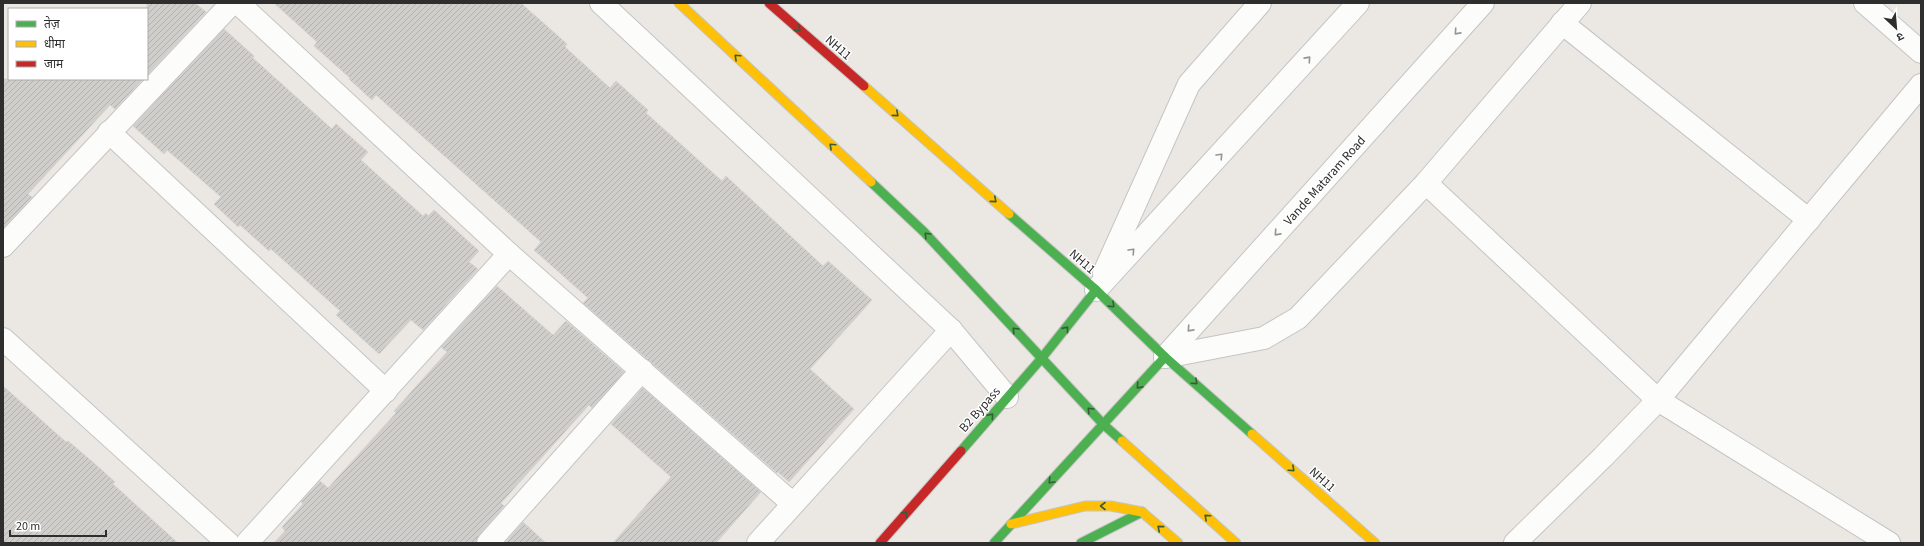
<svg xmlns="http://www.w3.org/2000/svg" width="1924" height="546" font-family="'Source Sans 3','Noto Sans Devanagari',sans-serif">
<defs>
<pattern id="building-hatch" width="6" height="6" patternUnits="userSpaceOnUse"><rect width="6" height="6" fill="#d0cecb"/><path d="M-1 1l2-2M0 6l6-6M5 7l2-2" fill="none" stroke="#b3b1af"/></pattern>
</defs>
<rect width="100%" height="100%" fill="#ebe8e4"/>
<!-- building -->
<g fill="url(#building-hatch)" stroke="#d6d4d0">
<polygon points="147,3 195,3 206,12 147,75"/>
<polygon points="274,3 521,3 567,44 565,47 610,88 616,81 648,110 646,113 722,181 726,176 823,266 828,261 872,300 810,369 854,409 789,482 778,472 777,473 583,303 588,298 534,250 541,242 376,95 372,100 349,79 350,78 314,46 317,42"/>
<polygon points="224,29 254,56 253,58 332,129 336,124 368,152 361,160 423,216 426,213 428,216 434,210 479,251 469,262 478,269 423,330 411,320 379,354 336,315 340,311 271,249 269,251 240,225 238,227 214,204 221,197 167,150 164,154 133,126"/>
<polygon points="3,79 143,79 115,109 110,105 28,194 32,197 3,228"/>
<polygon points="497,286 553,335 566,321 624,372 592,408 589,405 501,503 504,506 479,535 476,543 274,543 285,531 282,527 303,504 301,502 320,481 328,488 396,413 394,411 447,352 441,347"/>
<polygon points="3,386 66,442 68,441 94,463 115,482 113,484 178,543 3,543"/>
<polygon points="643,388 761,492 716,543 613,543 671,477 611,424"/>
<polygon points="523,522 546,543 505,543"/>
</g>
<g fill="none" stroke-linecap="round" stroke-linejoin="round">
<defs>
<g id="street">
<polyline points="238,3 509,254 793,504"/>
<polyline points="601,3 951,330 1007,397"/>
<polyline points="1865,3 1921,52"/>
<polyline points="1562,23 1809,220"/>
<polyline points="109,132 386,391"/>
<polyline points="1426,183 1658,400 1889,543"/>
<polyline points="3,246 232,3"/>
<polyline points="1104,273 1189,84 1260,3"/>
<polyline points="1096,290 1358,3"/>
<polyline points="3,339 228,543"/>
<polyline points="1165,357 1264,338 1298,318 1426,183 1580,3"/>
<polyline points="1165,357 1483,3"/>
<polyline points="247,543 509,254"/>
<polyline points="488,543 642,370"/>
<polyline points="758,543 951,330"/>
<polyline points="1515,543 1603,457 1658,400 1921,85"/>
</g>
<g id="fast">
<polyline points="871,182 924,232 1104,425 1122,441"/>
<polyline points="1009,214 1096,290 1165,357 1252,434"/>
<polyline points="961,451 1041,359 1096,290"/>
<polyline points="994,543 1165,357"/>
<polyline points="1081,543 1142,512"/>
</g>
<g id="slow">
<polyline points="679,3 871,182"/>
<polyline points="864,86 1009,214"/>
<polyline points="1252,434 1375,543"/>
<polyline points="1122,441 1236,543"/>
<polyline points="1011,524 1085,506 1111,506 1142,512 1178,543"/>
</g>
<g id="jam">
<polyline points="769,3 864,86"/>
<polyline points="880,543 961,451"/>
</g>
</defs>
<!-- street casing -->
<use href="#street" stroke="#c5c4c4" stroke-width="24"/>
<!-- fast casing -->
<use href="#fast" stroke="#c5c4c4" stroke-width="11"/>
<!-- slow casing -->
<use href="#slow" stroke="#c5c4c4" stroke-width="11"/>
<!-- jam casing -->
<use href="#jam" stroke="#c5c4c4" stroke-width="11"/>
<!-- street -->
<use href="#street" stroke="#fcfcfb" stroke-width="22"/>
<!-- fast -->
<use href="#fast" stroke="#4caf50" stroke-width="9"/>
<!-- slow -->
<use href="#slow" stroke="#ffc107" stroke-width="9"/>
<!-- jam -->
<use href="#jam" stroke="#c62828" stroke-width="9"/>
</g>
<!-- one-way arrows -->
<defs><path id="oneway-chevron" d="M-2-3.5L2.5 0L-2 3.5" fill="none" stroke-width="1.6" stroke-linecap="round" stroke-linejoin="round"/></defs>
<g stroke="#385b3a">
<use href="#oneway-chevron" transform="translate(798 29) rotate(41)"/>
<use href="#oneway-chevron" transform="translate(737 57) rotate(-137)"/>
<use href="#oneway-chevron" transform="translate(896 114) rotate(41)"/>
<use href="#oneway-chevron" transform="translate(832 146) rotate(-137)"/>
<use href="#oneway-chevron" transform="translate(994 200) rotate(41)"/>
<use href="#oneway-chevron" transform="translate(927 235) rotate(-134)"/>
<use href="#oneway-chevron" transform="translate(1112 305) rotate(44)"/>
<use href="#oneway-chevron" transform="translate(1066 329) rotate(-51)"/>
<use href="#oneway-chevron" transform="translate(1015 330) rotate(-133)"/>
<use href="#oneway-chevron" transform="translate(1195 382) rotate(42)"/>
<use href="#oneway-chevron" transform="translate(1139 386) rotate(132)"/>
<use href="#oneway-chevron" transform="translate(1090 410) rotate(-134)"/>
<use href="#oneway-chevron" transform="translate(991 416) rotate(-49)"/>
<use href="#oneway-chevron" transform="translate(1292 469) rotate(42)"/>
<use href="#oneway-chevron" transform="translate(1051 481) rotate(133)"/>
<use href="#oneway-chevron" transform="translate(1103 506) rotate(180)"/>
<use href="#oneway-chevron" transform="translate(905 514) rotate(-49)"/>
<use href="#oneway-chevron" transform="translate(1207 517) rotate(-138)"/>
<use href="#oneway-chevron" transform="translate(1160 528) rotate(-140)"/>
</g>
<g stroke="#959594">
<use href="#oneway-chevron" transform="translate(1457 32) rotate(132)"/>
<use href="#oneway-chevron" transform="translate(1308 59) rotate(-48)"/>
<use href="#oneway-chevron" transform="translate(1220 156) rotate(-47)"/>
<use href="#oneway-chevron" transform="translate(1277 233) rotate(132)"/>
<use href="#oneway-chevron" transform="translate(1132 251) rotate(-47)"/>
<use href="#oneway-chevron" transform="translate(1190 329) rotate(132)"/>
</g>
<g text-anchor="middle" stroke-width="3" stroke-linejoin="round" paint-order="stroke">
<!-- street labels -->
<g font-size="13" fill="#2e2e2e" stroke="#fff">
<text transform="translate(839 47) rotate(41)" y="5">NH11</text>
<text transform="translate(1324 180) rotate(-48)" y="5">Vande Mataram Road</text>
<text transform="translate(1083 261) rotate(41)" y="5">NH11</text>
<text transform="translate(979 409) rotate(-49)" y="5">B2 Bypass</text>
<text transform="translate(1323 479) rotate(42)" y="5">NH11</text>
</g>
</g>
<!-- border -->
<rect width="1924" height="546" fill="none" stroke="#2e2e2e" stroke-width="8"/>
<!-- legend -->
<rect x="8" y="8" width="140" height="72" fill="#ffffff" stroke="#ababab"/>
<rect x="16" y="21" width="20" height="6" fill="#4caf50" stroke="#ababab"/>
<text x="44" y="28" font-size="12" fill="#2e2e2e">तेज़</text>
<rect x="16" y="41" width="20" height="6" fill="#ffc107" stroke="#ababab"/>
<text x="44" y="48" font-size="12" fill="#2e2e2e">धीमा</text>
<rect x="16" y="61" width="20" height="6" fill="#c62828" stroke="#ababab"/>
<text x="44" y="68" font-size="12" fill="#2e2e2e">जाम</text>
<!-- north arrow -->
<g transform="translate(1896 28) rotate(154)" stroke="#ffffff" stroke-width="3" paint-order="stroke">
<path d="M0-3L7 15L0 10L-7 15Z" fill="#2e2e2e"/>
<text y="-6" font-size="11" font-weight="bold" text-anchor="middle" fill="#2e2e2e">उ</text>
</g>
<!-- scale -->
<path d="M10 530v6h96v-6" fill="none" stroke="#2e2e2e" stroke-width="2"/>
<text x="16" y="530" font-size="12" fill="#2e2e2e" stroke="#ffffff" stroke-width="3" paint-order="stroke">20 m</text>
</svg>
